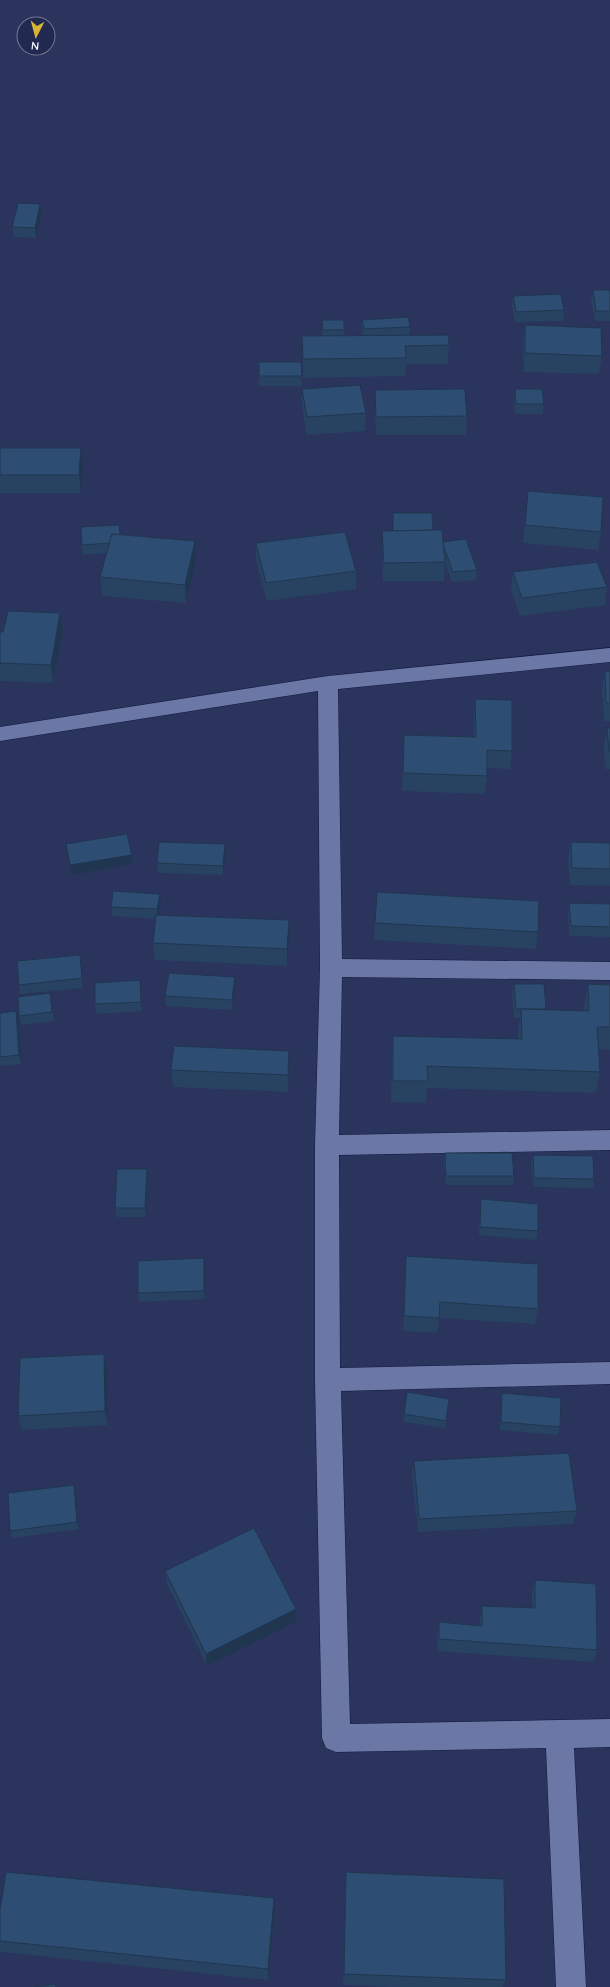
<svg xmlns="http://www.w3.org/2000/svg" width="610" height="1987" font-family="Quicksand,sans-serif">
<rect width="100%" height="100%" fill="#2b345c"/>
<g fill="none" stroke-linecap="round" stroke-linejoin="round">
<defs>
<polygon id="street" points="610,648 610,662 338,689 342,959 610,962 610,980 342,977 339,1135 610,1130 610,1150 339,1155 340,1368 610,1362 610,1384 341,1391 350,1724 610,1719 610,1747 574,1748 586,1987 556,1987 546,1748 336,1752 326,1748 322,1738 315,1380 315,1145 320,968 318,691 0,741 0,727 328,676"/>
</defs>
<!-- street casing -->
<use href="#street" stroke="#141a40" stroke-width="1"/>
<!-- street -->
<use href="#street" fill="#6b77a5" fill-rule="evenodd"/>
</g>
<!-- wall -->
<g fill="#284262">
<polygon points="40,204 42,214 36,238 14,237 12,227"/>
<polygon points="593,290 610,290 610,321 595,321 591,300"/>
<polygon points="513,296 564,310 563,321 515,322 512,306"/>
<polygon points="322,320 344,330 344,336 363,336 362,330 362,320 410,327 410,335 449,345 448,364 406,364 405,376 303,378 302,336 322,336"/>
<polygon points="525,325 602,356 599,374 524,372 523,344"/>
<polygon points="259,362 301,362 302,386 259,386"/>
<polygon points="302,389 366,413 365,431 307,435 302,407"/>
<polygon points="515,389 544,404 543,414 515,414 514,399"/>
<polygon points="375,390 467,416 466,435 376,435 375,408"/>
<polygon points="0,448 83,466 81,493 0,493"/>
<polygon points="528,491 601,532 598,550 523,543"/>
<polygon points="393,513 433,530 443,542 477,570 476,580 452,582 445,563 444,581 383,581 382,549 382,531 393,531"/>
<polygon points="120,535 195,541 196,560 186,603 102,596 100,577 107,553 83,555 82,545"/>
<polygon points="256,543 356,571 356,589 267,601 256,561"/>
<polygon points="513,572 607,587 605,605 520,616 511,590"/>
<polygon points="60,613 63,631 53,683 0,681 0,632 3,632"/>
<polygon points="605,671 610,671 610,721 604,721 602,689"/>
<polygon points="475,699 512,751 510,769 487,768 487,776 485,794 402,791 404,735 474,737 474,717"/>
<polygon points="607,728 610,728 610,769 605,769 604,746"/>
<polygon points="571,842 610,843 610,886 570,885 568,860"/>
<polygon points="66,844 132,855 133,864 72,875"/>
<polygon points="226,853 223,875 158,873 157,863"/>
<polygon points="161,903 159,915 289,937 287,966 155,960 153,943 156,919 112,916 111,907"/>
<polygon points="569,903 610,904 610,937 569,936 568,912"/>
<polygon points="375,923 538,932 536,949 374,940"/>
<polygon points="80,955 83,988 20,994 19,985"/>
<polygon points="235,977 235,987 233,1010 166,1006 165,996"/>
<polygon points="514,984 546,1009 546,1010 584,1011 584,1007 588,984 610,985 610,1050 599,1049 600,1072 596,1093 427,1088 426,1103 391,1102 392,1058 393,1036 518,1039 518,1031 520,1018 514,1018 512,993"/>
<polygon points="141,990 142,1011 96,1014 95,1004"/>
<polygon points="50,993 54,1021 21,1025 19,1016"/>
<polygon points="0,1013 18,1020 21,1064 0,1066"/>
<polygon points="289,1068 288,1092 173,1087 171,1070"/>
<polygon points="445,1153 514,1176 513,1185 446,1185 444,1162"/>
<polygon points="533,1155 594,1179 593,1188 533,1187 531,1164"/>
<polygon points="148,1178 146,1217 117,1217 115,1208"/>
<polygon points="481,1199 538,1231 536,1240 479,1235 480,1208"/>
<polygon points="406,1256 538,1309 535,1324 439,1318 437,1333 403,1331 405,1271"/>
<polygon points="205,1267 205,1299 139,1302 138,1293"/>
<polygon points="104,1354 107,1368 108,1425 22,1430 18,1416"/>
<polygon points="502,1393 560,1427 558,1435 500,1430 501,1401"/>
<polygon points="449,1399 445,1428 403,1422 404,1414"/>
<polygon points="414,1461 577,1511 573,1524 418,1532 412,1475"/>
<polygon points="76,1493 79,1529 12,1538 10,1531"/>
<polygon points="165,1571 296,1622 207,1666 167,1584"/>
<polygon points="535,1580 597,1650 593,1662 437,1651 437,1635 439,1622 480,1626 480,1618 482,1606 532,1608 532,1593"/>
<polygon points="346,1872 506,1980 503,1987 393,1987 343,1985"/>
<polygon points="0,1910 275,1910 268,1980 1,1952 0,1951"/>
</g>
<!-- shaded-wall -->
<g fill="#203650">
<polygon points="40,204 42,214 36,238 35,228"/>
<polygon points="81,448 83,466 81,493 79,475"/>
<polygon points="195,541 196,560 186,603 185,585"/>
<polygon points="60,613 63,631 53,683 51,665"/>
<polygon points="225,844 226,853 223,875 223,866"/>
<polygon points="132,855 133,864 72,875 70,865"/>
<polygon points="160,894 161,903 158,919 157,909"/>
<polygon points="289,920 289,937 287,966 287,949"/>
<polygon points="235,977 235,987 233,1010 232,1000"/>
<polygon points="140,980 141,990 142,1011 141,1002"/>
<polygon points="16,1011 18,1020 21,1064 19,1055"/>
<polygon points="289,1051 289,1068 288,1092 288,1075"/>
<polygon points="147,1169 148,1178 146,1217 145,1208"/>
<polygon points="204,1258 205,1267 205,1299 204,1291"/>
<polygon points="104,1354 107,1368 108,1425 105,1411"/>
<polygon points="74,1485 76,1493 79,1529 77,1522"/>
<polygon points="296,1609 296,1622 207,1666 206,1654"/>
<polygon points="274,1898 275,1910 268,1980 268,1969"/>
</g>
<!-- building -->
<g fill="#2e4d72" stroke="#203650">
<polygon points="18,203 40,204 35,228 12,227"/>
<polygon points="593,290 610,290 610,311 596,311"/>
<polygon points="561,294 564,310 516,312 513,296"/>
<polygon points="408,317 410,327 364,329 362,320"/>
<polygon points="322,320 344,320 344,330 323,330"/>
<polygon points="525,325 601,328 602,356 525,353"/>
<polygon points="448,335 449,345 405,346 406,358 303,359 302,336"/>
<polygon points="259,362 301,362 302,376 259,376"/>
<polygon points="360,385 366,413 307,417 302,389"/>
<polygon points="465,389 467,416 376,417 375,390"/>
<polygon points="515,389 542,389 544,404 516,404"/>
<polygon points="0,448 81,448 79,475 0,475"/>
<polygon points="528,491 603,497 601,532 525,525"/>
<polygon points="393,513 432,513 433,530 393,531"/>
<polygon points="119,525 120,535 112,534 110,543 82,545 81,527"/>
<polygon points="442,530 445,562 384,563 382,531"/>
<polygon points="345,532 356,571 266,583 256,543"/>
<polygon points="112,534 195,541 185,585 100,577"/>
<polygon points="466,539 477,570 453,572 444,547 443,542"/>
<polygon points="597,562 607,587 522,598 513,572"/>
<polygon points="8,611 60,613 51,665 0,663 0,632 3,632"/>
<polygon points="605,671 610,671 610,703 606,703"/>
<polygon points="475,699 512,700 512,751 487,750 487,776 403,773 404,735 476,737"/>
<polygon points="607,728 610,728 610,751 609,751"/>
<polygon points="127,834 132,855 70,865 66,844"/>
<polygon points="159,842 225,844 223,866 157,863"/>
<polygon points="571,842 610,843 610,869 572,868"/>
<polygon points="113,891 160,894 157,909 111,907"/>
<polygon points="377,892 539,901 538,932 375,923"/>
<polygon points="569,903 610,904 610,927 571,926"/>
<polygon points="156,915 289,920 287,949 153,943"/>
<polygon points="80,955 82,978 19,985 17,961"/>
<polygon points="169,973 235,977 232,1000 165,996"/>
<polygon points="140,980 141,1002 95,1004 95,983"/>
<polygon points="514,984 544,984 546,1009 516,1009"/>
<polygon points="588,984 610,985 610,1027 597,1027 600,1072 427,1066 428,1081 393,1081 393,1036 522,1039 521,1009 589,1011"/>
<polygon points="50,993 52,1012 19,1016 18,997"/>
<polygon points="16,1011 19,1055 0,1057 0,1013"/>
<polygon points="174,1046 289,1051 288,1075 171,1070"/>
<polygon points="445,1153 512,1153 514,1176 446,1176"/>
<polygon points="533,1155 593,1156 594,1179 534,1178"/>
<polygon points="117,1169 147,1169 145,1208 115,1208"/>
<polygon points="481,1199 538,1204 538,1231 480,1227"/>
<polygon points="406,1256 538,1264 538,1309 440,1302 439,1318 404,1316"/>
<polygon points="204,1258 204,1291 138,1293 138,1261"/>
<polygon points="104,1354 105,1411 18,1416 20,1358"/>
<polygon points="407,1392 449,1399 446,1421 404,1414"/>
<polygon points="502,1393 561,1398 560,1427 501,1422"/>
<polygon points="569,1453 577,1511 419,1519 414,1461"/>
<polygon points="74,1485 77,1522 10,1531 8,1493"/>
<polygon points="254,1528 296,1609 206,1654 165,1571"/>
<polygon points="535,1580 596,1584 597,1650 439,1639 439,1622 482,1626 482,1606 535,1608"/>
<polygon points="6,1872 274,1898 268,1969 0,1941 0,1910"/>
<polygon points="346,1872 504,1879 506,1980 344,1974"/>
<polygon points="55,1984 56,1987 34,1987"/>
</g>
<!-- north arrow -->
<g transform="translate(36 36) rotate(186)"><circle r="19" fill="#222951" stroke="#747995"/>
<path d="M0-3L7 15L0 10L-7 15Z" fill="#d6b534"/>
<text y="-6" font-size="11" font-weight="bold" text-anchor="middle" fill="#eef1fc">N</text>
</g>
</svg>
